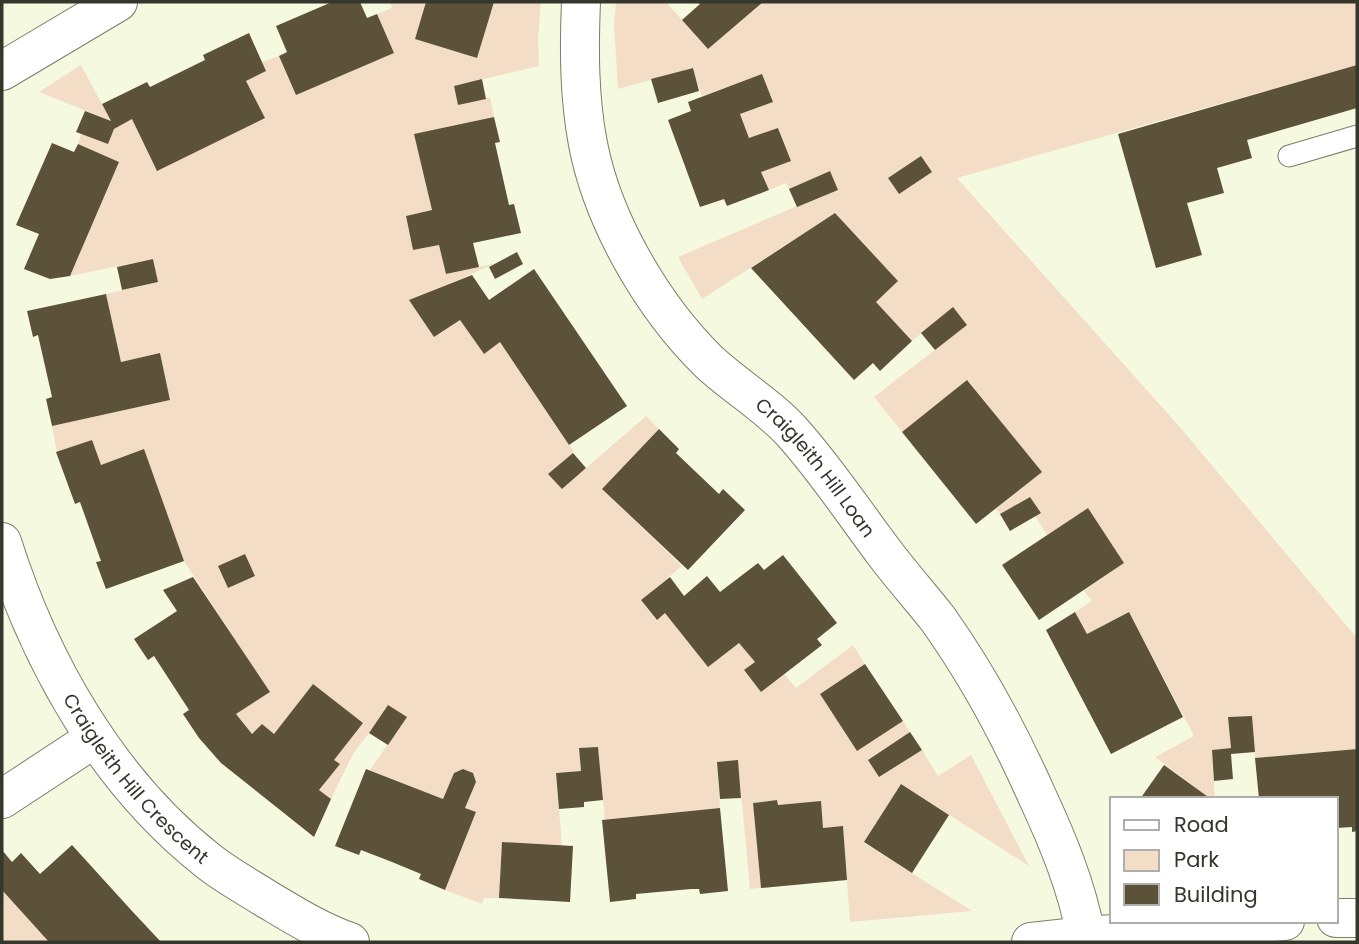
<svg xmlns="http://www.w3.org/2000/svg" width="1359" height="944" font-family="Poppins,sans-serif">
<rect width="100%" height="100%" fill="#f5f9e0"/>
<!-- green -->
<g fill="#f4ddc7" fill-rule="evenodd">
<path d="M390,2H426L416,39L476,58L494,2H541L538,39L539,66L454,86L458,105L490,97L494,117L415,135L432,210L406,217L413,250L439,245L447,274L496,263L410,301L434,337L460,320L483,353L500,342L574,452L549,474L562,489L646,416L659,429L602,489L682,566L641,600L656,620L665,613L739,643L755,662L744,671L761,692L784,674L796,688L853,645L865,664L820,694L857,750L903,721L910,732L868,760L879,777L922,750L938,776L971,755L1029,866L901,784L864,843L972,911L850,922L843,827L823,828L821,801L778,805L777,800L753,803L761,888L750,889L738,761L717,762L720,808L605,820L598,747L579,748L581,771L556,773L562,846L502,843L499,898H484L482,904L445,890L476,813L465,808L476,782L463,769L454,773L443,799L370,770L406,718L369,733L353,754L331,799L319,790L339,764L334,760L313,684L274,734L262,724L252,734L236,714L269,692L184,561L144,450L101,465L57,452L52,426L170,400L160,353L121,362L106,294L158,282L153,259L70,276L119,162L78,144L81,134L108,144L114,129L132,119L211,144L265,118L246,81L266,71L262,62L279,56L296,94L393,53L377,14L392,8ZM245,554L255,576L228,588L218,566Z"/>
<path d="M616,2H666L708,49L763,2H1357V65L957,178L1178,425L1357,638V749L1255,758L1252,716L1229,717L1231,748L1212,750L1215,799H1211L1155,757L1194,736L1129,612L1087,634L1075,612L1092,601L1084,591L1124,563L1088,508L1047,535L1035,516L1040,512L1030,497L1000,514L996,509L1041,472L968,380L902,432L874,397L967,325L953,308L912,341L876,302L898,281L835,213L702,299L678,257L837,189L830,171L789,189L786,183L769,190L761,172L790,161L779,128L749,138L740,114L773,102L762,75L702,96L692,68L618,89L614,25ZM921,157L932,172L898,193L888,178Z"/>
<polygon points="81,65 111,121 39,92"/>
<polygon points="2,890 49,942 2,942"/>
</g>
<!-- building -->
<g fill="#5c5239">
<polygon points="332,2 360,2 367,18 377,14 394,53 296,95 279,56 287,52 276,26"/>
<polygon points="426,2 494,2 477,58 415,39"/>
<polygon points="697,2 763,2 708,49 682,20 700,4"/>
<polygon points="249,33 266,71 246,81 265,118 157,171 132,119 114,129 108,144 76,132 85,111 111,121 102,104 147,82 150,87 205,60 203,55"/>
<polygon points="1357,65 1357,108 1247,140 1252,158 1217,168 1224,193 1187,203 1202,255 1156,268 1118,134"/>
<polygon points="693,68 699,91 658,103 651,79"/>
<polygon points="762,74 773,102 740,114 749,138 778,128 791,161 761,172 769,190 727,206 724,199 700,207 668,120 691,111 688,102"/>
<polygon points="482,79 486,99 458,105 454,86"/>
<polygon points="494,117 500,142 495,143 509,205 514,204 521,233 473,243 479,267 446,274 439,245 413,250 406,216 432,210 414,134"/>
<polygon points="52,143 74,152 78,144 119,162 70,276 50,279 24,269 39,234 16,225"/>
<polygon points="921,156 932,172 899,194 888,178"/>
<polygon points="830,171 838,190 797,207 789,189"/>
<polygon points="835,213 898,281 876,302 912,341 880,371 873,363 854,380 751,268"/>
<polygon points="517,252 523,264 495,279 489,267"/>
<polygon points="153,259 158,282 122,290 117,267"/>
<polygon points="534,269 627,406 569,445 500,342 484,354 460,320 434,337 409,300 472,275 489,300"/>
<polygon points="106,294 121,362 160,353 170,400 52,426 46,399 52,397 38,335 33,337 27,311"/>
<polygon points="953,307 967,325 935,350 921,333"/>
<polygon points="967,380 1042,472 976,524 902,432"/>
<polygon points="659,429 679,449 676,453 719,494 723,489 745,510 688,570 602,489"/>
<polygon points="92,440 101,465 144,449 184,561 106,589 96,562 101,561 80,502 75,504 56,452"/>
<polygon points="573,453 586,468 562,489 548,474"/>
<polygon points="1030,497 1041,513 1010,531 1000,514"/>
<polygon points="1088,508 1124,563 1039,620 1002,565"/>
<polygon points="245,554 255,576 228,588 218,566"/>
<polygon points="783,555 837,623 817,639 822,645 761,692 744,670 755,662 739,643 708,667 665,613 657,620 641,600 670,577 684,596 707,576 720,592 758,563 764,570"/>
<polygon points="193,577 270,692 236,714 252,734 262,724 274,734 313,684 363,723 334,760 340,764 319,790 331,799 314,837 221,763 199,738 183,714 189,710 154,656 148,660 134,639 177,611 163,590"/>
<polygon points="1075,612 1087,634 1129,612 1183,717 1111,754 1046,630"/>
<polygon points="865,664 903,721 857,751 820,694"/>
<polygon points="388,705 407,717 388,745 369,733"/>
<polygon points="1252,716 1255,752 1231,754 1233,779 1214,781 1212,750 1231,748 1228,717"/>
<polygon points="910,732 922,750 879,777 868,760"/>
<polygon points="598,747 603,800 584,802 584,807 559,809 556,773 581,771 579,748"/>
<polygon points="1357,749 1357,831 1352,832 1352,827 1336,828 1336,799 1259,799 1255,758"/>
<polygon points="738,760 741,798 720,799 717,762"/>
<polygon points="1164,765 1211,799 1140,799"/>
<polygon points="366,769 443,799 454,773 463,769 473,773 476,782 465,808 476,812 445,890 419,879 421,874 392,862 361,850 359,855 335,846"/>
<polygon points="901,784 949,815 912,873 864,842"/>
<polygon points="777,800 778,805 821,801 823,828 843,826 847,880 761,888 753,803"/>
<polygon points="720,808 728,891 700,894 699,889 691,889 636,894 636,899 610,902 602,820"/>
<polygon points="502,842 573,846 570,902 499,898"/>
<polygon points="72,845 132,911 161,942 49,942 2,890 2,850 12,862 21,853 40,874"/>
</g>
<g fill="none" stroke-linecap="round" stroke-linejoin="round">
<defs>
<polyline id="lane" points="1289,156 1357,136"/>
<g id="street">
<path id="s1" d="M581,2C579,50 579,97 588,144C603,222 653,307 709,362C736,387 769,406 793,433C826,470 853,511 883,551C900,574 920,596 938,619C977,674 1010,735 1037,796C1058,841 1077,887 1086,936"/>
<polyline points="2,71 118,2"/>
<path id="s2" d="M2,542C40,662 107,781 207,860C224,874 246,886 265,898C292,914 320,932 350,942"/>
<polyline points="2,799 95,738"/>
<polyline points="1336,918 1357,918"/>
<polyline points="1031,942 1086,936 1285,921"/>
</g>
</defs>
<!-- lane casing -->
<use href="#lane" stroke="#7b7e68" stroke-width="23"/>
<!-- street casing -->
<use href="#street" stroke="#7b7e68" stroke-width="40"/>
<!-- lane -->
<use href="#lane" stroke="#fff" stroke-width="21"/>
<!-- street -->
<use href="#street" stroke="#fff" stroke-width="38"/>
</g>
<g text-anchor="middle" stroke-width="7" stroke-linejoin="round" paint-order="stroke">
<!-- street labels -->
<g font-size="19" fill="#35372d" stroke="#fff">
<text dy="7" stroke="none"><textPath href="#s1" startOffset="546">Craigleith Hill Loan</textPath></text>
<text dy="7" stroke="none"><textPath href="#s2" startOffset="275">Craigleith Hill Crescent</textPath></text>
</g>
</g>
<!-- border -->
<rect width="1359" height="944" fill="none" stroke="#35372d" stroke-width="7"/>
<!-- legend -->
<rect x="1110" y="797" width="228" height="126" fill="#ffffff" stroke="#aeafab" stroke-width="2"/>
<rect x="1124" y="820" width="35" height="10" fill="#ffffff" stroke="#aeafab" stroke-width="2"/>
<text x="1174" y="832" font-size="21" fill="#35372d">Road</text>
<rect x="1124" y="850" width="35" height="21" fill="#f4ddc7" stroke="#aeafab" stroke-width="2"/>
<text x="1174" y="867" font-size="21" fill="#35372d">Park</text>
<rect x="1124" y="884" width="35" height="21" fill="#5c5239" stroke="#aeafab" stroke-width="2"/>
<text x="1174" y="902" font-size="21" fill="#35372d">Building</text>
</svg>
